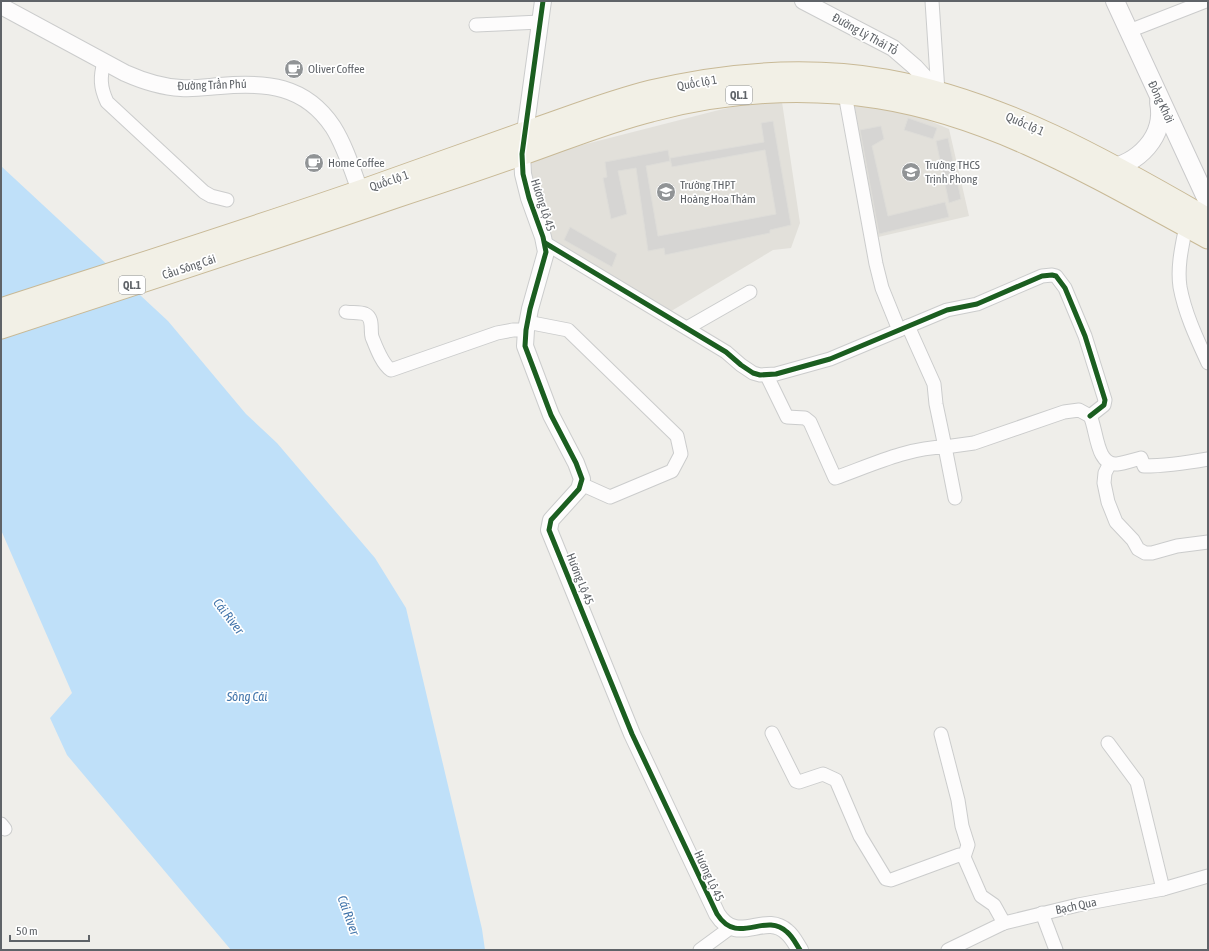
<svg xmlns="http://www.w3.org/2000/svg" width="1209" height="951" font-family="'Asap Condensed',sans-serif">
<rect width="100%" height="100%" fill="#efeeea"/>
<!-- education -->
<g fill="#e2e0da">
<polygon points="782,102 800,223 791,248 773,250 668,313 550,237 528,160 586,144 715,111 745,104"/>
<polygon points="885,105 923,118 949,129 969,216 874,238 851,106"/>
</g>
<!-- water -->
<polygon fill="#bfe0f9" points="1,166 168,321 246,414 277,443 375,558 406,608 482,929 485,950 231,950 67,755 50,718 72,693 1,530"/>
<!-- building -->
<g fill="#d6d5d3" stroke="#deddd9">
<polygon points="908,118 937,128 933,139 904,130"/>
<polygon points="773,121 791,225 770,230 770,233 665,255 664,248 648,251 636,168 618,171 627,214 611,219 603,178 607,177 605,162 668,150 670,161 646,166 658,236 776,214 765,150 672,167 670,158 764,142 761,123"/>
<polygon points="881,126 884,139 872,146 888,216 945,202 949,217 879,234 860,130"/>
<polygon points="948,138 961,199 949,203 936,141"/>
<polygon points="570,227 617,254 612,267 564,240"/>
</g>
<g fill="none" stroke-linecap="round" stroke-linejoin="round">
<defs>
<g id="minor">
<polyline points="932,1 938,92"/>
<polyline points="476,25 540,22"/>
<polyline points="1129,31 1206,1"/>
<path d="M104,62C100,77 100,87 107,102L204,192L211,196L227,200"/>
<polyline points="845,94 876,264 882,288 899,330"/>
<path d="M1186,226C1182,246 1177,267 1180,287C1185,314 1197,339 1208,363"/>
<polyline points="545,243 726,352 741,365 753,373 760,375 776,374 830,359 947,310 977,304 1042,276 1052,275 1056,276 1065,288 1085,336 1105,400 1104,405 1090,416"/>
<path d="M346,312C351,313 360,312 365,314C374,318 370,330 372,337C376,347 382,364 391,370L497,333L513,330H526"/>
<polyline points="527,322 568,330 677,436 681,454 672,471 610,497 581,484"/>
<path d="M908,326L934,384L936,404L945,447L974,443L1064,412L1079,410L1090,416C1097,429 1096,466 1117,464C1125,463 1133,460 1141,458L1144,466C1166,466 1186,463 1208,459"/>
<polyline points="687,328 750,292"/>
<path d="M767,376L787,417L805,418L810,422L835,478C869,466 909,447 945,447L955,498"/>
<polyline points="1110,463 1105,473 1104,483 1108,502 1116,522 1133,540 1138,549 1145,553 1152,553 1177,546 1208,542"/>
<polyline points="772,733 796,781 799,782 823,774 836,780 860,836 886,879 891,880 959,855 964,857"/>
<polyline points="941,734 958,800 962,826 968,845 964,857 981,896 994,905 1004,923"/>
<polyline points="1108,743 1137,782 1163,889"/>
<polyline points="1,824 5,829"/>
<polyline points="1042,913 1056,950"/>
<polyline points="700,950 730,928"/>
<polyline points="948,950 1004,923 1078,905 1163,889 1208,876"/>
</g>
<g id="tertiary">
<path d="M543,1L522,154L523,174L529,198L543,237L546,252L530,309L526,330L525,346L551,415L576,463L582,479L579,489L551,520L549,530L632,734L717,914C738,947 764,911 787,932C793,937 796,944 800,950"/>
<polyline points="803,1 893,48 915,67 938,92"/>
<path d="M1,6L125,73C143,81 161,87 181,88C194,89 207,87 220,86C266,82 305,85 333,127C345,146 352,169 360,191"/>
</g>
<g id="secondary">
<polyline points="1115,1 1208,202"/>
<path d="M1106,169C1138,164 1166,137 1159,102"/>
</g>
<g id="trunk">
<path d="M1,309C121,270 241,232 360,191C414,172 469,152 523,133C565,119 607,102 651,91C727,73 809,67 886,80C1002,101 1108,161 1208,219"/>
<path d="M1,328C133,285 265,242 396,197C439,183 481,169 523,154C566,139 607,122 651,111C724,91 804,86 879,98C998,117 1104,182 1208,238"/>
</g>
</defs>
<!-- minor casing -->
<use href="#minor" stroke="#cbcccc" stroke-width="15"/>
<!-- tertiary casing -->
<use href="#tertiary" stroke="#cbcccc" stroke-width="18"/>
<!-- secondary casing -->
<use href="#secondary" stroke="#cacacb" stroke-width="20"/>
<!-- trunk casing -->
<use href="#trunk" stroke="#c8b996" stroke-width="23"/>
<!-- minor -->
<use href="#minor" stroke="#fdfcfc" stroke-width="13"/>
<!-- tertiary -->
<use href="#tertiary" stroke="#fdfcfc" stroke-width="16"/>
<!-- secondary -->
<use href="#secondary" stroke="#fdfcfc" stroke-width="18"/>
<!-- trunk -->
<use href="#trunk" stroke="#f2f0e6" stroke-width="21"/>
<defs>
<g id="cycleway">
<path d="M543,1L522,154L523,174L529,198L543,237L546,252L530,309L526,330L525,346L551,415L576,463L582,479L579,489L551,520L549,530L632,734L717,914C738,947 764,911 787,932C793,937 796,944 800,950"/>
<polyline points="545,243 726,352 741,365 753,373 760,375 776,374 830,359 947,310 977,304 1042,276 1052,275 1056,276 1065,288 1085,336 1105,400 1104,405 1090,416"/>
</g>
</defs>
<!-- cycleway casing -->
<use href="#cycleway" stroke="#fff" stroke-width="8"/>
<!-- cycleway -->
<use href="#cycleway" stroke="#1b5e20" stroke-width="5"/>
</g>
<!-- icons -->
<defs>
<symbol id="cafe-disc" viewBox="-11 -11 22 22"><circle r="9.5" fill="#919496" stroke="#fff"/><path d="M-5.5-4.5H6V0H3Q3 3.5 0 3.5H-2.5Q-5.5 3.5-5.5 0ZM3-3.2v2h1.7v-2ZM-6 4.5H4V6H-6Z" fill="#fff"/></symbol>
<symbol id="school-disc" viewBox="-11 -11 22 22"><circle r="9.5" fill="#919496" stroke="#fff"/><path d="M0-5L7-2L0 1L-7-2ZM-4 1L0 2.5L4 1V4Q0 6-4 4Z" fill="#fff"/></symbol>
</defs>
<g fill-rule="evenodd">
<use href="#cafe-disc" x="283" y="58" width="22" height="22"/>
<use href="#cafe-disc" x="303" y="152" width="22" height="22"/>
<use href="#school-disc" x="900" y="161" width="22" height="22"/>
<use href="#school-disc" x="655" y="181" width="22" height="22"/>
</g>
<g text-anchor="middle" stroke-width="3.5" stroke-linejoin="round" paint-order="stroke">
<!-- shield labels -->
<g fill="#fff" stroke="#8f9295" stroke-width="1">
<rect x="726" y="86" width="26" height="18" rx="3"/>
<rect x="119" y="276" width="26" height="18" rx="3"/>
</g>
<g font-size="11" font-weight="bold" fill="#5f6368">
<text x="739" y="99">QL.1</text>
<text x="132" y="289">QL.1</text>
</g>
<!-- street labels -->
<g font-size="12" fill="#5f6368" stroke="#fff">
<text transform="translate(865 34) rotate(29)" y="4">Đường Lý Thái Tổ</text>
<text transform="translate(697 83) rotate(-10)" y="4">Quốc lộ 1</text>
<text transform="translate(212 85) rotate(-2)" y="4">Đường Trần Phú</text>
<text transform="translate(1161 102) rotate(65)" y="4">Đồng Khởi</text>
<text transform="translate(1025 124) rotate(24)" y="4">Quốc lộ 1</text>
<text transform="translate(389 181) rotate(-19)" y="4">Quốc lộ 1</text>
<text transform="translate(543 205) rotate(72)" y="4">Hương Lộ 45</text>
<text transform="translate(189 267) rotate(-18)" y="4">Cầu Sông Cái</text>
<text transform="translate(580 579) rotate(68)" y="4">Hương Lộ 45</text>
<text transform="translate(709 876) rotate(65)" y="4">Hương Lộ 45</text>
<text transform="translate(1076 906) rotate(-12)" y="4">Bạch Qua</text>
</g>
<!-- poi labels -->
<g font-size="12" fill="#5f6368" stroke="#fff" text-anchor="start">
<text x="308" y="73">Oliver Coffee</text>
<text x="328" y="167">Home Coffee</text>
<text x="925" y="169">Trường THCS<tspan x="925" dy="14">Trịnh Phong</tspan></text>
<text x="680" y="189">Trường THPT<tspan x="680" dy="14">Hoàng Hoa Thám</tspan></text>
</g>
<!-- water labels -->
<g font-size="13" font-style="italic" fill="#4174aa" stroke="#fff">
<text transform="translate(229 616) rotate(52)" y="5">Cái River</text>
<text x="247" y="701">Sông Cái</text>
<text transform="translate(349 915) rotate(70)" y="5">Cái River</text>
</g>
</g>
<!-- border -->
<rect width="1209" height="951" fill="none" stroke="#5f6368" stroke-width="4"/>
<!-- scale -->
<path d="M10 935v6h79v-6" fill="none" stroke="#5f6368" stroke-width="2"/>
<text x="16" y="935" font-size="12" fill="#5f6368" stroke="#ffffff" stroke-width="3" paint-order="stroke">50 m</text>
</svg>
